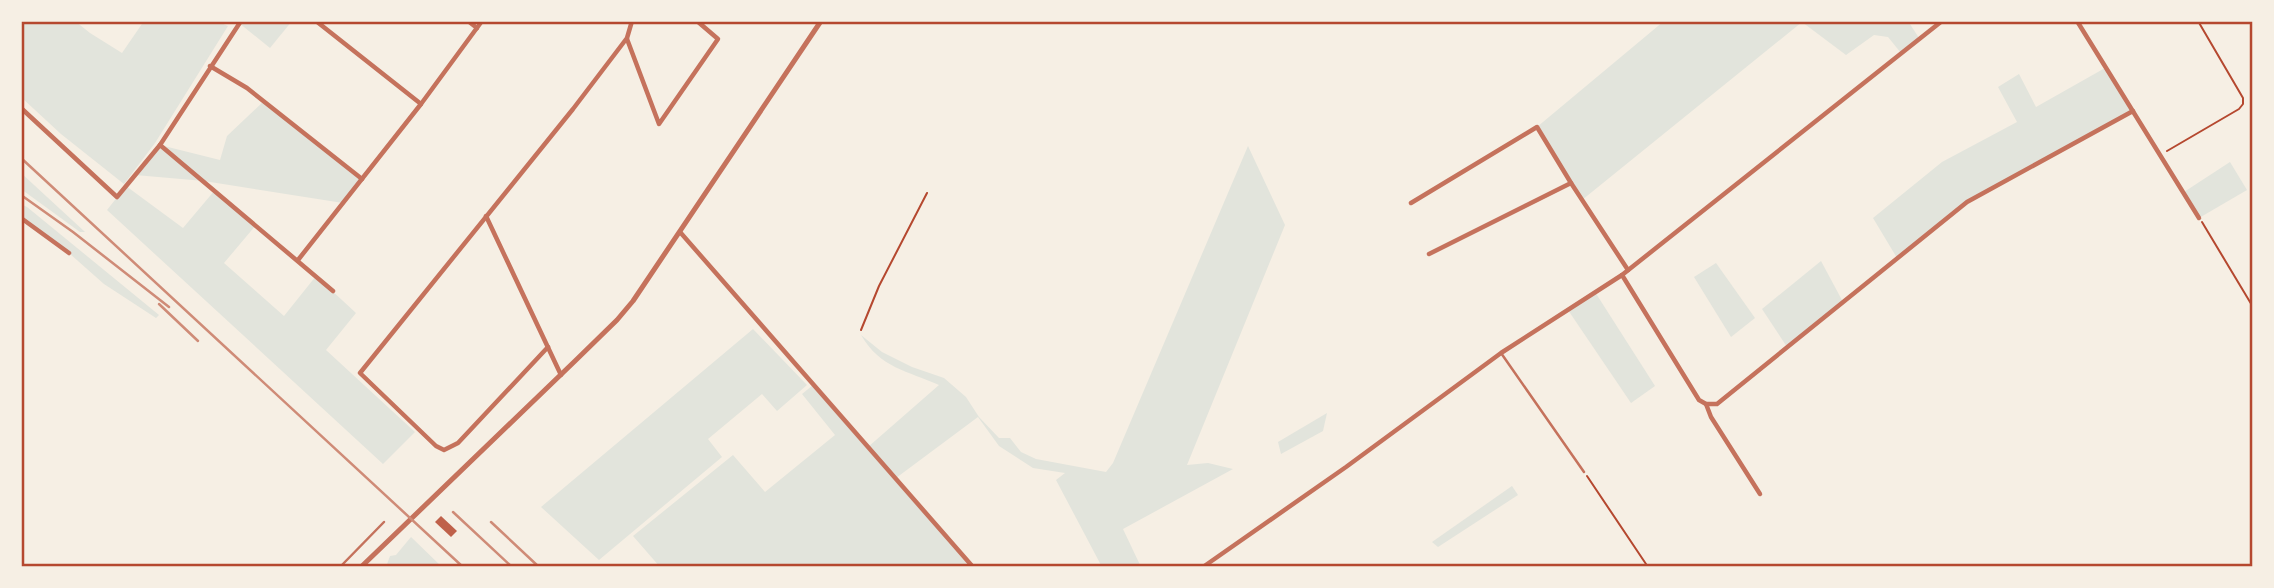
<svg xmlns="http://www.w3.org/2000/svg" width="2274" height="588" font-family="Inter,sans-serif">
<rect width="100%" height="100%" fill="#f6efe4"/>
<!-- green -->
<g fill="#e2e4dc">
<polygon points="21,21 75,21 90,33 122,53 144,21 216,21 228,26 155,143 124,184 61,134 21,97"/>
<polygon points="241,21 292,21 270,48 239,23"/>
<polygon points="1664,21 1908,21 1919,38 1901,53 1888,37 1874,35 1846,55 1802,22 1582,200 1537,127"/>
<polygon points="2105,68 2133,111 1967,202 1897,258 1873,218 1942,162 2017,122 1998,87 2019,74 2036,107"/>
<polygon points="264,101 362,179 343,203 204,181 135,175 160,145 220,160 227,136"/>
<path d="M1248,146L1285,225L1187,465L1208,463L1233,469L1123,529L1141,567H1102L1056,480L1065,473L1033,468L999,446L978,417L896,478L973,567H660L633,536L733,455L765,492L835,435L802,394L813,385L868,447L939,385C908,371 880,368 861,335L882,352L912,367L944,378L966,397L979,417L999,438H1010L1021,452L1036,459L1106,472L1113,463Z"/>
<polygon points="2230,162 2247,190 2199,218 2184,192"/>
<polygon points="21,173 85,232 80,232 21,189"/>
<polygon points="126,186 183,228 215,190 256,225 224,263 284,316 316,276 356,313 326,350 415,432 383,464 107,210"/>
<polygon points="21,204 27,207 159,315 156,318 104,284 69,253 21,218"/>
<polygon points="1821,261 1843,302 1787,347 1762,309"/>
<polygon points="1716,263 1755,318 1731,337 1694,277"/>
<polygon points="1595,292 1655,386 1631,403 1568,310"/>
<polygon points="753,329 807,385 777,411 762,394 708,439 722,457 599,560 541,507"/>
<polygon points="1327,413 1323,431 1281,454 1278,442"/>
<polygon points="1512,486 1518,495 1438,547 1432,542"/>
<polygon points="411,537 442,567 386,567 390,556 396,555"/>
</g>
<!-- building -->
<polygon fill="#bf614a" points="441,516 457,531 451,537 435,522"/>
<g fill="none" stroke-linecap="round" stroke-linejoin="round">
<!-- path -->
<g stroke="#b5482f" stroke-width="2">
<polyline points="2167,151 2239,109 2243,104 2243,98 2198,21"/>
<polyline points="2202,222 2253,307"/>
<polyline points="861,330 879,286 927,193"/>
<polyline points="1587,476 1648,567"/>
</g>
<!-- service -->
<g stroke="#c5725c" stroke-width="2.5">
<polyline points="1501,353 1584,472"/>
<polyline points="340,567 384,522"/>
</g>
<!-- minor -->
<g stroke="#c5725c" stroke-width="4.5">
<polyline points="316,21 421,104"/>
<polyline points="468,21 477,28"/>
<polyline points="2077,21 2199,218"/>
<polyline points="627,39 659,124 718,39 697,21"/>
<polyline points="210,66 247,88 362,179"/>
<polyline points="21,108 117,197 160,145 241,21"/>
<polyline points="160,145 333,291"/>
<polyline points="1411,203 1537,127 1571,183"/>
<polyline points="486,216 561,375"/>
<polyline points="21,218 69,253"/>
<polyline points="680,232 973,567"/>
<polyline points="1429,254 1571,183 1628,270"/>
<polyline points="298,260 421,104 482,21"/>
<polyline points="1622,275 1699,400 1706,404 1717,404 1967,202 2133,111"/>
<polyline points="548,347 458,443 444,450 436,446 360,373 573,109 627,38 632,21"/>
<polyline points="1706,404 1711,417 1760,494"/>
<polyline points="21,565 23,567"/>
<polyline points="1203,567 1346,467 1501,353 1622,275 1942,21"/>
</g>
<!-- tertiary -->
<polyline stroke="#c5725c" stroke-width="5" points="361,567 575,361 617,320 633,301 821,21"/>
<!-- rail -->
<g stroke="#cf8b77" stroke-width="2.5">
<polyline points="21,158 463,567"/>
<polyline points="21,195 73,232 169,307"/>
<polyline points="159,304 198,341"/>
<polyline points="453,512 512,567"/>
<polyline points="491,522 539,567"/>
</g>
</g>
<!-- border -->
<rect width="2274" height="588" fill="none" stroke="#f6efe4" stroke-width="46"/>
<rect x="23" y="23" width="2228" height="542" fill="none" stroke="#b5482f" stroke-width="2.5"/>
</svg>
